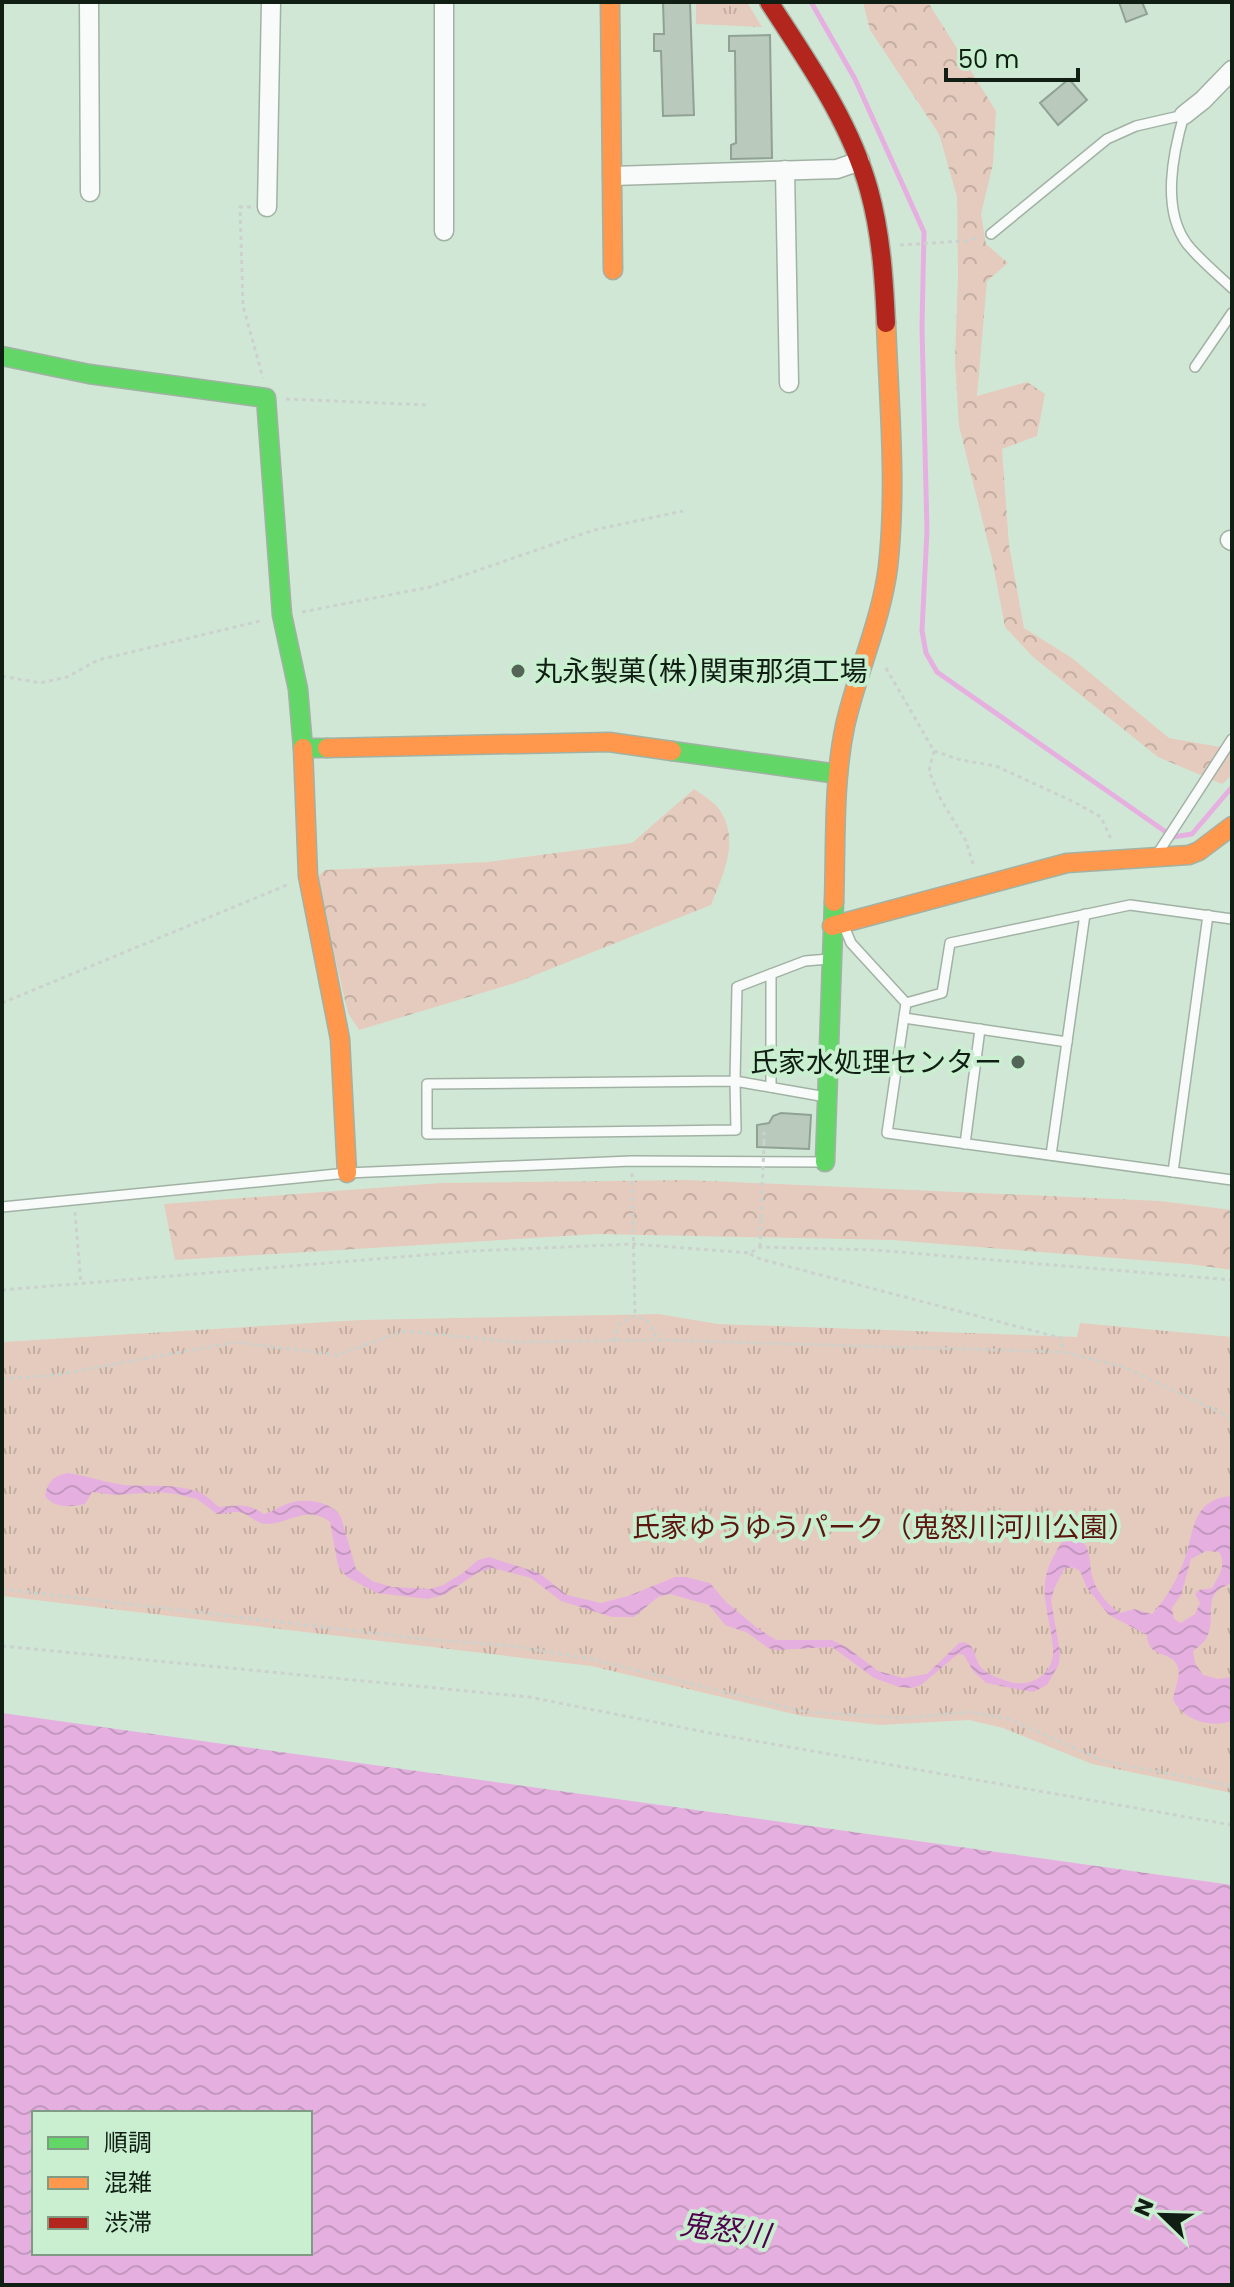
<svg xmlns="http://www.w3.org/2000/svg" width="1234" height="2287" font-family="Poppins,'Noto Sans JP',sans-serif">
<defs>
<pattern id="grass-tufts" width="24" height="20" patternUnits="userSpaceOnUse" patternTransform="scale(2)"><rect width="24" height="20" fill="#e5cbbd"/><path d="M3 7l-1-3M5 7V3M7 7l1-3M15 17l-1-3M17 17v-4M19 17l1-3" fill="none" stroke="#c3aea2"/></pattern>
<pattern id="forest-crowns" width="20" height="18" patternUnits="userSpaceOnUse" patternTransform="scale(2)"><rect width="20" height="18" fill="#e5cbbd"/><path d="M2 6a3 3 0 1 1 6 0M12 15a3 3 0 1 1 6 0" fill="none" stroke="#c3aea2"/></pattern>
<pattern id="water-waves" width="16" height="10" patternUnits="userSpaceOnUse" patternTransform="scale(2)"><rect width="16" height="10" fill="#e5b0e0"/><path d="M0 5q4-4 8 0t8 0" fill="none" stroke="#c397bf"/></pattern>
</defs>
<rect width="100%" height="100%" fill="#d1e7d6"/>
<!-- grass -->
<g fill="url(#grass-tufts)">
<polygon points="696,2 747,2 762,27 696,24"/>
<polygon points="659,1314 718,1324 1077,1337 1080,1323 1232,1337 1232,1793 1092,1764 1003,1728 969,1720 880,1725 802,1716 591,1666 2,1596 2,1342 360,1320"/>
</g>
<!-- forest -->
<g fill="url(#forest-crowns)">
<polygon points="863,2 928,2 996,111 993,164 981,214 986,244 1008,263 987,281 977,396 1027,382 1045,394 1037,436 1002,449 1009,545 1024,628 1072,658 1169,738 1232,749 1232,775 1222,784 1158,757 1033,657 1005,627 992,559 959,426 955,362 958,275 957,197 939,134 870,30"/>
<path d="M694,789C702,795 713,801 719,809C741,841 723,874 711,905L515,983L359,1030L348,1013L316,878L325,870L488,862L632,843Z"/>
<polygon points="687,1180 1160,1201 1232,1210 1232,1270 1189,1264 892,1240 598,1234 175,1260 164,1204 440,1183"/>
</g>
<!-- water -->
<g fill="url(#water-waves)" fill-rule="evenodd">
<path d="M68,1473C87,1476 104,1482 124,1485C149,1487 174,1483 199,1492C207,1495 212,1502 219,1507C240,1506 245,1502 264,1514C272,1512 275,1509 282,1506C300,1497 330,1499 341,1517L356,1569L372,1581L392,1587L430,1589L443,1585L463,1573L478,1560L489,1557L539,1573L567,1595L601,1603L628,1596L675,1577H686L710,1583L725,1601L756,1627L776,1640H832L848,1648L878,1671L903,1678L927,1674L959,1643L964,1642C977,1647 973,1655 980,1666C986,1674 998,1678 1007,1681C1030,1689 1055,1675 1053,1648C1050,1611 1034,1588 1056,1552C1061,1543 1063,1538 1073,1536C1095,1544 1087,1564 1094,1582C1098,1593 1110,1607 1120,1613L1134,1609L1152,1614C1165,1600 1175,1583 1182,1566C1195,1535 1189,1499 1232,1496V1583C1199,1594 1218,1614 1207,1637C1204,1643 1198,1647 1193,1651L1195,1663L1203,1675L1218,1679L1232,1677V1721C1210,1728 1185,1721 1173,1700C1174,1691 1181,1675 1178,1667C1171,1649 1148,1660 1147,1635L1109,1615L1087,1588L1080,1571L1072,1567L1064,1569L1054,1589L1051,1600L1060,1652L1059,1664L1047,1685L1033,1692L986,1683L973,1671L964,1655L958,1654L921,1685L912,1688L899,1687L874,1678L832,1647L777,1650L768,1648L748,1633L725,1625L709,1605L670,1594L658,1597L634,1617H612L561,1601L531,1578L492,1568L477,1573L444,1595L428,1599L377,1593L347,1577L338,1566L330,1522C307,1504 289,1524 267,1524C255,1524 248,1512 237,1512C230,1512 223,1514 217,1514L197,1499L176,1494L159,1492L115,1495L92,1492L85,1504C70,1507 56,1509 45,1496C48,1481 53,1476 68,1473ZM1206,1551L1219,1552C1227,1565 1219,1576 1212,1588L1199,1590L1195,1594L1200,1603L1195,1614L1181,1623L1174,1619L1172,1608L1181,1595L1191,1559Z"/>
<path d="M2,1713L1232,1885V2285H2ZM310,2113V2253H34V2113Z"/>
</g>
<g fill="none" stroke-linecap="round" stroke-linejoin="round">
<!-- stream -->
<polyline stroke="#e5b0e0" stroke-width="5" points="811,2 855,79 924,232 922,328 927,531 922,631 926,653 937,672 1173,837 1192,834 1232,787"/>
</g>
<!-- building -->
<g fill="#b9cabc" stroke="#91a295" stroke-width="2">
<polygon points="663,2 690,2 694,115 663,116 661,51 654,51 654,34 664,34"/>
<polygon points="1119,2 1142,2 1147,14 1126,22"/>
<polygon points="770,35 772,158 731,159 731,145 736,143 735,51 729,51 729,36"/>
<polygon points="1069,79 1087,100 1058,125 1040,103"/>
<polygon points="781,1113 811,1115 809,1149 757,1147 757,1125 769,1123 773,1116"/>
</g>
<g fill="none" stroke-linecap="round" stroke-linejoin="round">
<defs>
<g id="lane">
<path d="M991,234L1107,139L1136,126L1184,115C1173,153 1161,209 1187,244C1200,260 1217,274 1232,288"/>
<polyline points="1195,367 1232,313"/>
<polyline points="1158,853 1232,739"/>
<polyline points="843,924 851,943 906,1003 887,1133 1232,1180"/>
<polyline points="906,1003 942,993 950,943 1130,905 1232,919"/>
<polyline points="904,1018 1067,1042"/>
<polyline points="771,1087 771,974"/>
<polyline points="826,1097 735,1081 736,1130 427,1134 427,1084 735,1081 737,987 805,961 829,959"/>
<polyline points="965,1144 980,1029"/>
<polyline points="1051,1155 1085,914"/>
<polyline points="1173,1172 1208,915"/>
<polyline points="2,1207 347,1173 631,1161 825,1162"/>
</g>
<g id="street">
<polyline points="89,2 90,192"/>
<polyline points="444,2 444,231"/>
<polyline points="1184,115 1203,100 1232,70"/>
<polyline points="785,170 789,383"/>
<polyline points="612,176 837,169 860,161"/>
<polyline points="267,207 271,2"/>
<polyline points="1230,540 1232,541"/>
</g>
<g id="fast">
<polyline points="2,356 89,374 266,398 282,615 298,689 303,748 327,748"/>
<polyline points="672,751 838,774"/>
<polyline points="825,1162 834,902"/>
</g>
<g id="slow">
<polyline points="610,2 613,270"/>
<polyline points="303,748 308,876 340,1039 347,1173"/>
<polyline points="327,748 609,742 672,751"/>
<path d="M834,902C836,844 833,783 845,726C857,672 881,622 888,567C897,486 889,404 886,323"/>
<polyline points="832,926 1067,863 1189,855 1199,851 1232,826"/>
</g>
<path id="jam" d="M769,2C807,61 850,121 869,190C881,233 884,278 886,323"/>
</defs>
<!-- lane casing -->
<use href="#lane" stroke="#a1b2a4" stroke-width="12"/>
<!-- street casing -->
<use href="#street" stroke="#a1b2a4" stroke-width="21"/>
<!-- fast casing -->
<use href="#fast" stroke="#a1b2a4" stroke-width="21"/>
<!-- slow casing -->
<use href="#slow" stroke="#a1b2a4" stroke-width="21"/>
<!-- jam casing -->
<use href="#jam" stroke="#a1b2a4" stroke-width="21"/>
<!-- path -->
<g stroke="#cbd2cd" stroke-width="3" stroke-dasharray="4 4" stroke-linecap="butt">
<polyline points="251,207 240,207 243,306 263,378"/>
<polyline points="900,245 966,241 980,237"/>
<polyline points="286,399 427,405"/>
<polyline points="302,612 430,587 594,530 683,511"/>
<polyline points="886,668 934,751 929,771 940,798 966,841 973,864"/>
<polyline points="2,676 40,683 67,677 98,660 260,621"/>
<polyline points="934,751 961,760 996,766 1074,802 1101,817 1111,839"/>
<polyline points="2,1003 287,885"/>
<polyline points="764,1143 764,1132"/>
<polyline points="632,1173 635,1316"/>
<polyline points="75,1212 81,1284"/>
<polyline points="760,1247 761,1218"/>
<polyline points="750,1254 760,1259 1061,1338 1063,1352"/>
<polyline points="2,1290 472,1251 633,1244 750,1253 760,1247 875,1250 1232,1280"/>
<polyline points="614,1341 619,1323 635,1316 648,1321 658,1340"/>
<polyline points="2,1379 55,1375 236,1342 337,1355 404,1331 515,1342 658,1340 1063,1352 1124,1367 1232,1418"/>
<polyline points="2,1589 423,1639 513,1646 591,1659 806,1712 904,1718 970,1712 1009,1719 1104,1761 1232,1786"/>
<polyline points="2,1646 529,1697 710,1733 1232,1825"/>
</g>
<!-- lane -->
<use href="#lane" stroke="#f8fbf9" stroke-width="9"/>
<!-- street -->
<use href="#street" stroke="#f8fbf9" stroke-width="18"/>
<!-- fast -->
<use href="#fast" stroke="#63d668" stroke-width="18"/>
<!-- slow -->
<use href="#slow" stroke="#ff974d" stroke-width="18"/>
<!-- jam -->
<use href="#jam" stroke="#b3261e" stroke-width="18"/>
<!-- path-bridge -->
<polyline stroke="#cbd2cd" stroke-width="3" stroke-dasharray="4 4" stroke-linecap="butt" points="761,1218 764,1143"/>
</g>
<!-- markers -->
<g fill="#546457" stroke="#c9efd0" stroke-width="3">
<circle cx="518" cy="671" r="8"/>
<circle cx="1018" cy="1062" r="8"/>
</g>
<g text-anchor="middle" stroke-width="8" stroke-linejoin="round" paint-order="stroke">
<!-- poi labels -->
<g font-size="28" fill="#101e13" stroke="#c9efd0" text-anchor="start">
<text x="534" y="681">丸永製菓(株)関東那須工場</text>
<text x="1002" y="1072" text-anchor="end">氏家水処理センター</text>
</g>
<!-- park labels -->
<g font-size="28" fill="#5b170f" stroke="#c9efd0">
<text x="884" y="1537">氏家ゆうゆうパーク（鬼怒川河川公園）</text>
</g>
<!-- water labels -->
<g font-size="30" font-style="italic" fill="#4f014d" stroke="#c9efd0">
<text transform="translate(725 2230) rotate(8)" y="10">鬼怒川</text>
</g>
</g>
<!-- border -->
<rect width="1234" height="2287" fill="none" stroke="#101e13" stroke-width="8"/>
<!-- legend -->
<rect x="32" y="2111" width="280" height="144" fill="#c9efd0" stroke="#7f9b84" stroke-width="2"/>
<rect x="48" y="2137" width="40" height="12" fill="#63d668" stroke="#7f9b84" stroke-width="2"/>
<text x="104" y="2151" font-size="24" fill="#101e13">順調</text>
<rect x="48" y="2177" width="40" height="12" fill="#ff974d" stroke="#7f9b84" stroke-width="2"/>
<text x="104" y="2191" font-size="24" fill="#101e13">混雑</text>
<rect x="48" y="2217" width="40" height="12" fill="#b3261e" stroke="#7f9b84" stroke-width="2"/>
<text x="104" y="2231" font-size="24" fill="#101e13">渋滞</text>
<!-- north arrow -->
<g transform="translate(1162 2215) rotate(293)" stroke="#c9efd0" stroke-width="6" paint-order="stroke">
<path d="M0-6L14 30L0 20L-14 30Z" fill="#101e13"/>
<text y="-12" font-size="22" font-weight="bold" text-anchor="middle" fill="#101e13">N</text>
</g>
<!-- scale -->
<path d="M946 68v12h132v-12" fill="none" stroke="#101e13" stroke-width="4"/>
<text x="958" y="68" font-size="24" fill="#101e13" stroke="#c9efd0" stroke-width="6" paint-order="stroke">50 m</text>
</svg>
